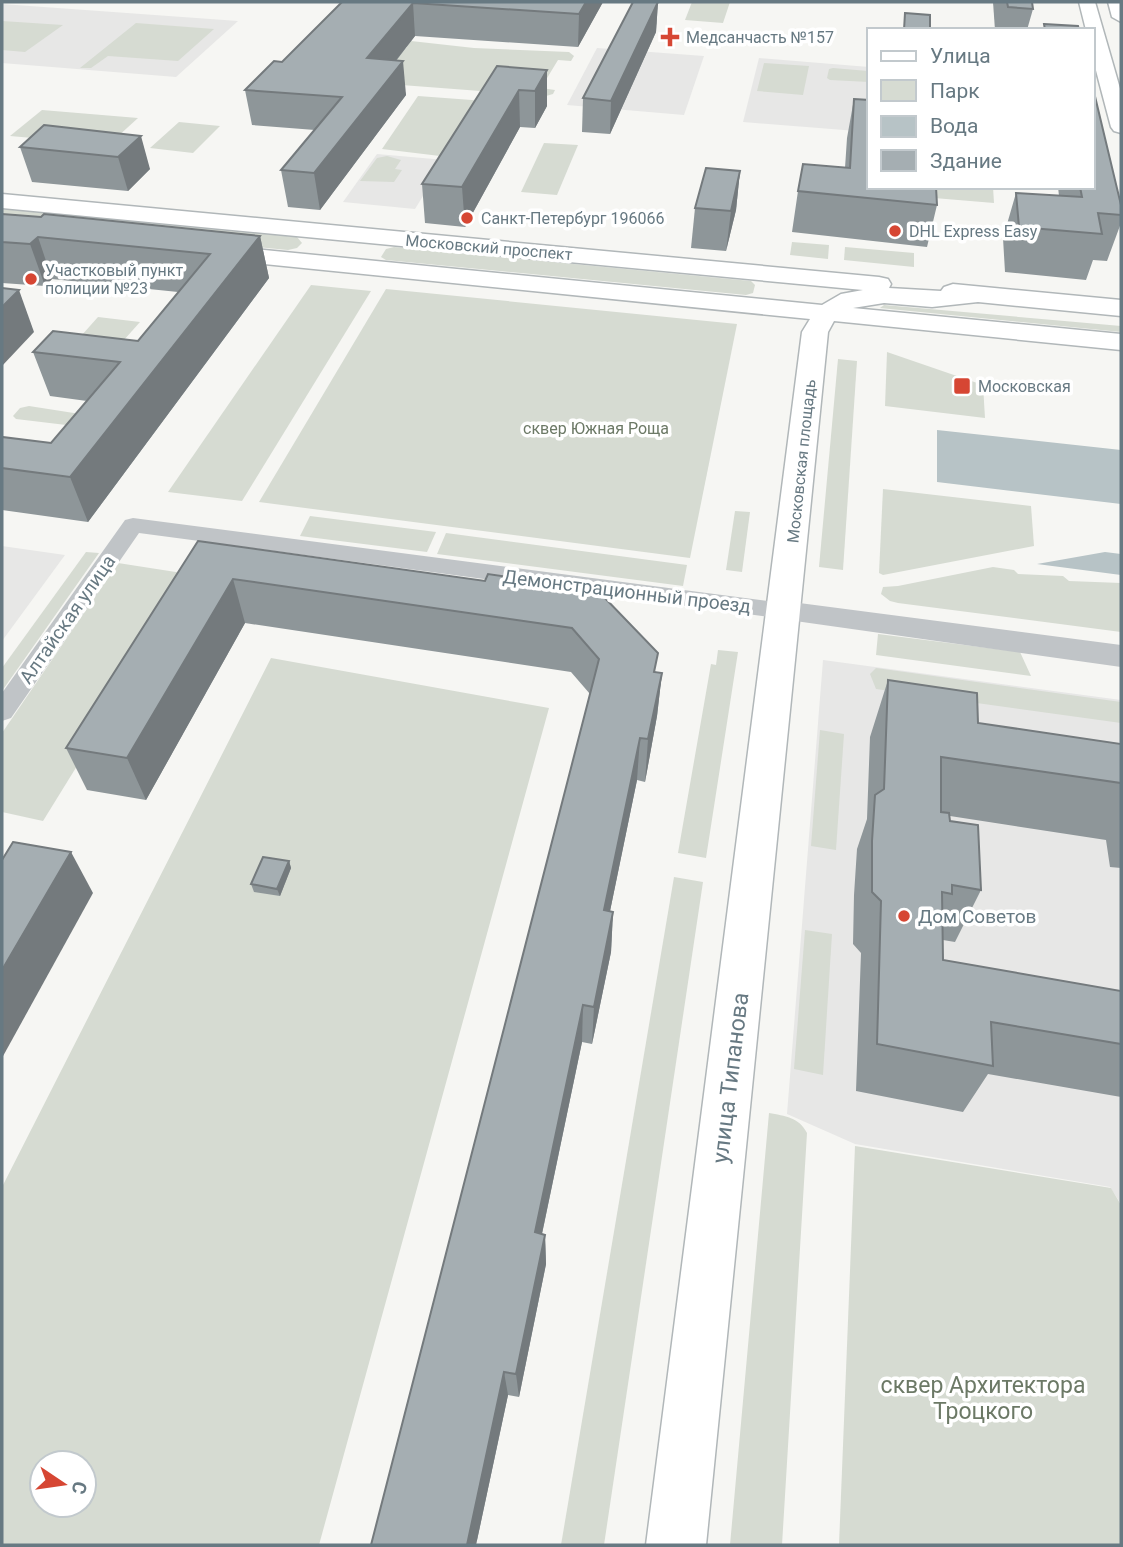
<svg xmlns="http://www.w3.org/2000/svg" width="1123" height="1547" font-family="Roboto,sans-serif">
<rect width="100%" height="100%" fill="#f6f6f3"/>
<!-- built -->
<g fill="#e7e7e6">
<polygon points="2,4 238,21 176,77 2,63"/>
<polygon points="597,48 704,56 684,115 567,105"/>
<polygon points="759,58 869,67 869,132 743,122"/>
<polygon points="377,154 445,160 415,209 343,202"/>
<polygon points="2,546 65,555 2,641"/>
<polygon points="823,660 1121,700 1121,1204 1110,1187 855,1144 787,1114"/>
</g>
<!-- green -->
<g fill="#d6dbd2" fill-rule="evenodd">
<polygon points="692,2 730,2 723,23 685,20"/>
<polygon points="2,21 63,25 25,52 2,50"/>
<polygon points="136,23 214,29 178,61 108,56 91,68 80,68"/>
<polygon points="402,40 474,48 569,52 574,56 571,61 558,60 541,88 555,90 553,94 546,96 375,83 407,47"/>
<polygon points="764,63 809,66 803,95 757,91"/>
<polygon points="833,68 868,71 869,82 830,80 827,78 829,69"/>
<polygon points="418,96 485,101 440,156 382,149"/>
<polygon points="42,110 138,118 116,138 78,142 10,136"/>
<polygon points="179,122 220,126 193,153 150,148"/>
<polygon points="544,143 578,145 557,195 521,192"/>
<polygon points="387,156 401,160 395,169 402,170 394,182 360,181 377,158"/>
<polygon points="935,187 993,187 994,203 934,198"/>
<polygon points="2,209 297,237 302,243 297,248 288,250 2,222"/>
<polygon points="792,242 829,245 828,259 790,255"/>
<polygon points="394,247 751,281 755,285 753,293 746,295 386,260 381,257 386,249"/>
<polygon points="845,247 914,253 914,267 844,260"/>
<polygon points="311,285 371,291 242,501 168,492"/>
<polygon points="386,289 737,324 690,558 259,502"/>
<polygon points="884,305 1121,326 1121,332 880,308"/>
<polygon points="98,317 140,322 115,350 73,345"/>
<polygon points="887,352 983,385 985,418 885,406"/>
<polygon points="838,359 857,361 843,570 819,567"/>
<polygon points="29,406 93,416 83,427 16,419 13,416 20,408"/>
<polygon points="883,489 1031,506 1034,546 883,575 879,573"/>
<polygon points="735,511 750,512 742,572 726,570"/>
<polygon points="310,516 436,532 427,552 300,536"/>
<polygon points="446,533 687,565 683,586 437,554"/>
<polygon points="86,552 99,553 2,691 2,668"/>
<polygon points="118,563 195,575 43,821 2,812 2,733"/>
<polygon points="993,567 1014,570 1018,574 1063,576 1069,581 1121,583 1121,632 898,603 890,601 881,594 883,587 898,586"/>
<polygon points="878,634 1020,652 1031,676 876,655"/>
<polygon points="718,650 738,652 706,858 678,853 711,664 716,665"/>
<path d="M271,658L549,708L319,1545H2V1187ZM42,1463H84V1505H42Z"/>
<polygon points="876,668 1121,702 1121,723 876,689 870,674"/>
<polygon points="820,730 844,734 836,850 811,846"/>
<polygon points="674,877 703,882 604,1545 561,1545"/>
<polygon points="805,930 832,934 823,1075 794,1069"/>
<path d="M769,1113C785,1116 799,1117 807,1133L782,1545H730Z"/>
<polygon points="855,1146 1111,1188 1121,1205 1121,1545 839,1545"/>
</g>
<!-- water -->
<g fill="#b7c3c6">
<polygon points="937,430 1121,450 1121,504 937,482"/>
<polygon points="1105,552 1121,554 1121,575 1037,564"/>
</g>
<g fill="none" stroke-linecap="round" stroke-linejoin="round">
<defs>
<g id="primary">
<polygon points="1079,2 1095,2 1121,92 1121,133 1114,131 1111,127 1093,59 1093,30 1086,30"/>
<polygon points="1108,2 1121,2 1121,22 1112,17"/>
<polygon points="2,194 879,277 888,279 891,284 889,288 941,291 944,287 953,284 1121,300 1121,316 978,302 932,307 884,303 853,308 1121,334 1121,350 834,321 828,332 706,1545 646,1545 802,332 810,319 214,259 206,257 202,252 206,247 214,245 822,305 841,294 863,290 2,208"/>
</g>
</defs>
<!-- primary casing -->
<use href="#primary" stroke="#b1b7b9" stroke-width="3"/>
<!-- minor -->
<polygon fill="#c0c4c7" fill-rule="evenodd" points="133,518 784,603 792,605 796,611 792,617 784,619 139,533 11,718 2,721 2,693 125,520"/>
<!-- tertiary -->
<polygon fill="#c0c4c7" fill-rule="evenodd" points="784,601 1121,645 1121,667 774,618 769,611 774,604"/>
<!-- primary -->
<use href="#primary" fill="#fff" fill-rule="evenodd"/>
</g>
<!-- wall -->
<g fill="#8e9699">
<polygon points="342,2 603,2 578,47 415,36 396,61 406,95 320,210 288,207 281,170 315,130 252,125 245,90 282,62"/>
<polygon points="658,2 656,32 610,134 582,132 583,98"/>
<polygon points="993,2 1032,2 1033,9 1027,30 995,30"/>
<polygon points="497,66 547,70 547,106 535,128 520,127 465,227 425,223 422,184"/>
<polygon points="854,99 937,205 927,247 792,232 798,191 845,168 847,138"/>
<polygon points="44,125 150,169 128,191 32,182 20,147"/>
<polygon points="740,171 736,210 726,251 691,248 695,208"/>
<polygon points="1058,187 1093,187 1121,205 1121,223 1107,261 1093,260 1086,280 1005,272 1003,238 1016,193 1059,196"/>
<polygon points="2,214 260,236 269,278 88,522 2,510 2,437 51,443 87,401 50,396 33,352 138,341 178,292 52,279 45,286 2,283"/>
<polygon points="198,541 485,581 572,591 656,672 662,673 657,716 645,782 637,780 610,911 613,912 611,952 592,1044 582,1042 542,1234 545,1235 546,1264 519,1397 508,1395 476,1545 590,694 571,672 245,623 146,800 87,790 66,748"/>
<polygon points="888,680 978,723 1121,744 1121,868 1110,867 1106,840 950,816 950,821 981,890 955,942 943,940 943,960 1121,991 1121,1097 988,1074 963,1112 856,1091 861,953 853,944 854,895 857,849 867,819 870,737"/>
<polygon points="289,861 291,868 280,896 254,892 251,884"/>
</g>
<!-- shaded-wall -->
<g fill="#747a7d">
<polygon points="586,2 603,2 578,47 579,14"/>
<polygon points="658,2 656,32 610,134 611,101"/>
<polygon points="413,3 415,36 371,92 367,58"/>
<polygon points="403,61 406,95 320,210 314,173"/>
<polygon points="547,70 547,106 535,128 535,91"/>
<polygon points="519,90 520,127 465,227 462,187"/>
<polygon points="141,136 150,169 128,191 118,157"/>
<polygon points="740,171 736,210 726,251 731,211"/>
<polygon points="260,236 269,278 88,522 70,477"/>
<polygon points="38,237 52,279 45,286 30,244"/>
<polygon points="19,290 34,332 2,366 2,307"/>
<polygon points="233,579 245,623 146,800 127,758"/>
<polygon points="662,673 657,716 645,782 648,739"/>
<polygon points="640,738 637,780 602,950 604,910"/>
<polygon points="71,852 93,893 2,1058 2,970"/>
<polygon points="289,861 291,868 280,896 277,889"/>
<polygon points="613,912 611,952 592,1044 594,1007"/>
<polygon points="583,1005 582,1042 536,1262 535,1232"/>
<polygon points="545,1235 546,1264 519,1397 516,1374"/>
<polygon points="504,1372 508,1395 476,1545 467,1545"/>
</g>
<!-- building -->
<g fill="#a5aeb2" stroke="#747a7d" stroke-width="2">
<polygon points="342,2 586,2 579,14 413,3 367,58 403,61 314,173 281,170 342,97 245,90 274,61 282,62"/>
<polygon points="633,2 658,2 611,101 583,98"/>
<polygon points="1007,2 1032,2 1033,9 1008,7"/>
<polygon points="905,13 930,15 930,30 904,30"/>
<polygon points="1044,24 1078,26 1079,30 1045,30"/>
<polygon points="497,66 547,70 535,91 519,90 462,187 422,184"/>
<polygon points="1093,88 1121,205 1121,215 1098,213 1102,234 1019,227 1016,193 1082,197 1080,187 1093,187"/>
<polygon points="854,99 869,100 869,187 936,187 937,205 798,191 803,164 850,168"/>
<polygon points="44,125 141,136 118,157 20,147"/>
<polygon points="706,168 740,171 731,211 695,208"/>
<polygon points="2,214 41,217 44,214 260,236 70,477 2,468 2,437 51,443 120,362 33,352 53,331 138,341 210,254 38,237 30,244 2,242"/>
<polygon points="2,288 19,290 2,307"/>
<polygon points="198,541 485,581 488,574 572,586 570,591 602,595 658,653 654,672 662,673 648,739 640,738 604,910 613,912 594,1007 583,1005 535,1232 545,1235 516,1374 504,1372 467,1545 371,1545 599,659 572,628 233,579 127,758 66,748"/>
<polygon points="888,680 977,693 978,723 1121,744 1121,783 941,757 941,812 949,813 950,821 978,825 981,890 952,885 952,894 942,892 943,960 1121,991 1121,1044 991,1022 993,1066 877,1044 881,901 872,892 872,841 875,795 884,789"/>
<polygon points="13,842 71,852 2,970 2,860"/>
<polygon points="263,857 289,861 277,889 251,884"/>
</g>
<!-- markers -->
<g fill="#d64633" stroke="#fff" stroke-width="2.5">
<path d="M666.5 26.5h7v7h7v7h-7v7h-7v-7h-7v-7h7z"/>
<circle cx="467" cy="218" r="7"/>
<circle cx="895" cy="231" r="7"/>
<circle cx="31" cy="279" r="7"/>
<rect x="953" y="377" width="18" height="18" rx="3.5"/>
<circle cx="904" cy="916" r="7"/>
</g>
<g text-anchor="middle" stroke-width="7" stroke-linejoin="round" paint-order="stroke">
<!-- far-poi labels -->
<g font-size="16" fill="#677982" stroke="#fff" text-anchor="start">
<text x="686" y="43">Медсанчасть №157</text>
<text x="481" y="224">Санкт-Петербург 196066</text>
<text x="909" y="237">DHL Express Easy</text>
<text x="45" y="276">Участковый пункт<tspan x="45" dy="18">полиции №23</tspan></text>
<text x="978" y="392">Московская</text>
</g>
<!-- far-street labels -->
<g font-size="16" fill="#677982" stroke="#fff">
<text transform="translate(489 247) rotate(5)" y="6">Московский проспект</text>
<text transform="translate(801 461) rotate(-84)" y="6">Московская площадь</text>
</g>
<!-- far-park labels -->
<g font-size="16" fill="#6c7966" stroke="#fff">
<text x="596" y="434">сквер Южная Роща</text>
</g>
<!-- street labels -->
<g font-size="19" fill="#677982" stroke="#fff">
<text transform="translate(627 591) rotate(7)" y="7">Демонстрационный проезд</text>
<text transform="translate(67 619) rotate(-55)" y="7">Алтайская улица</text>
</g>
<!-- poi labels -->
<g font-size="19" fill="#677982" stroke="#fff" text-anchor="start">
<text x="918" y="923">Дом Советов</text>
</g>
<!-- near-street labels -->
<g font-size="23" fill="#677982" stroke="#fff">
<text transform="translate(730 1078) rotate(-83)" y="8">улица Типанова</text>
</g>
<!-- near-park labels -->
<g font-size="23" fill="#6c7966" stroke="#fff">
<text x="983" y="1393">сквер Архитектора<tspan x="983" dy="26">Троцкого</tspan></text>
</g>
</g>
<!-- border -->
<rect width="1123" height="1547" fill="none" stroke="#677982" stroke-width="7"/>
<!-- legend -->
<rect x="867" y="28" width="228" height="161" fill="#ffffff" stroke="#c2c9cd" stroke-width="2"/>
<rect x="881" y="51" width="35" height="10" fill="#ffffff" stroke="#c2c9cd" stroke-width="2"/>
<text x="930" y="63" font-size="21" fill="#677982">Улица</text>
<rect x="881" y="80" width="35" height="21" fill="#d6dbd2" stroke="#c2c9cd" stroke-width="2"/>
<text x="930" y="98" font-size="21" fill="#677982">Парк</text>
<rect x="881" y="116" width="35" height="21" fill="#b7c3c6" stroke="#c2c9cd" stroke-width="2"/>
<text x="930" y="133" font-size="21" fill="#677982">Вода</text>
<rect x="881" y="150" width="35" height="21" fill="#a5aeb2" stroke="#c2c9cd" stroke-width="2"/>
<text x="930" y="168" font-size="21" fill="#677982">Здание</text>
<!-- north arrow -->
<g transform="translate(63 1484) rotate(103)"><circle r="33" fill="#ffffff" stroke="#c2c9cd" stroke-width="2"/>
<path d="M0-5L12 26L0 18L-12 26Z" fill="#d64633"/>
<text y="-10" font-size="19" font-weight="bold" text-anchor="middle" fill="#677982">С</text>
</g>
</svg>
